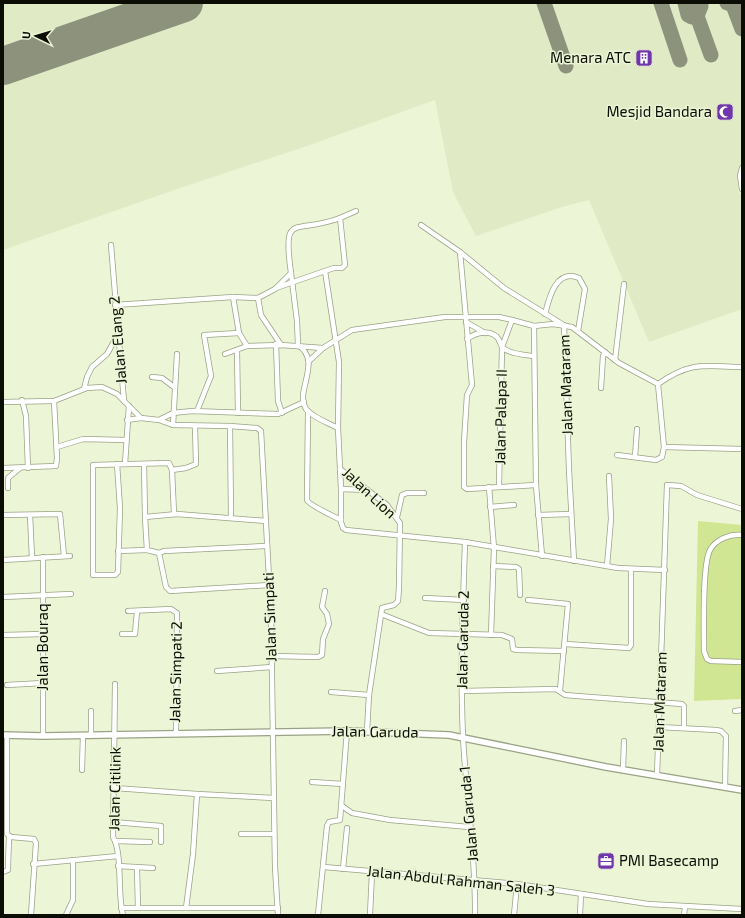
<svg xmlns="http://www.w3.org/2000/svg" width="745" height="918" font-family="'Exo 2',sans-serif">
<rect width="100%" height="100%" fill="#ecf5d6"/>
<!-- built -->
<polygon fill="#e0eac5" points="3,3 742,3 742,167 737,178 739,192 742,196 742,309 649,342 589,200 562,207 476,236 453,192 435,100 304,147 177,189 3,250"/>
<!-- green -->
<polygon fill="#d1e692" points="698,521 742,525 742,699 694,701"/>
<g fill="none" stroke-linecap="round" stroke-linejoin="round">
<!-- taxiway -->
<g stroke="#8c927c" stroke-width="15">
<polyline points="544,3 566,66"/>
<polyline points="661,3 680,60"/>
<polyline points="685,3 688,15 692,17 697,16"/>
<polyline points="700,3 701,6 697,16 711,55"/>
<polyline points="727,3 733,5 742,29"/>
</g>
<!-- runway -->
<polyline stroke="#8c927c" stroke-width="38" points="3,66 184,3"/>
<defs>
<g id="minor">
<polyline points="742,168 740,176 742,189"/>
<polyline points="340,218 356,211"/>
<polyline points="421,225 460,252 472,385 467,395 464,442 464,487 467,489 536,485"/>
<polyline points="111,245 124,401"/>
<polyline points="460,252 504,288 562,324"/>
<polyline points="291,273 297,321 298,345"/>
<polyline points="276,288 325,271"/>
<polyline points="233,297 239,333 247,346 281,345 323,348"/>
<polyline points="115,305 233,297 258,298"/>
<path d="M545,314C549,298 556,268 579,278L585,289L578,331"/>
<polyline points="466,322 485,333"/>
<polyline points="564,325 569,470 574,561"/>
<polyline points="534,326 536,485 542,556"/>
<path d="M467,339C475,333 488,329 497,337C500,340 500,345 503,348C510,354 525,355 533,356"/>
<polyline points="276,344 278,401 282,413"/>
<path d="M281,345L261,315L258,298L275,289L291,273C282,210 295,235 340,218L345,265L342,268H334L325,271L339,362L338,428"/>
<path d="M298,345C323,362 294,391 306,409C313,418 329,423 338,428L340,469L387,505L400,523L399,587L398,601L394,605L382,608L369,695L367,731"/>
<polyline points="237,350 238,413"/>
<polyline points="225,354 247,346"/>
<polyline points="615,360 624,284"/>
<polyline points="309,361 323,348 352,330 445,317 499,317 512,320"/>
<polyline points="152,377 162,378 174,387"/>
<path d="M658,384C691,361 704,366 742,367"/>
<polyline points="601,388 603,356 605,352"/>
<polyline points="84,389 87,377 92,367 107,354 117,336"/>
<polyline points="22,400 26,416 28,468"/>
<polyline points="3,402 54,401 87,388 102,387 117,394 141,418 159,420 173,425 230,426 257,428 261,431 271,615 275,867 278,915"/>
<polyline points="197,411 211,376 204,335 239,333"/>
<path d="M308,411L307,500C309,505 335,517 341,520"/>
<polyline points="127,420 141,418"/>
<polyline points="159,420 173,413 192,411 278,414 304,402"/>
<polyline points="173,425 177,354"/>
<polyline points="230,426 231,517"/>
<polyline points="57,447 83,439 126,440"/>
<polyline points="664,447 742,449"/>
<polyline points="635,457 637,429"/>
<polyline points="117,464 120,508 118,572 115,575 93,575 93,465 169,463 172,470 174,514"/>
<polyline points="125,464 129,406"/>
<polyline points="144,464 145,517 177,514 266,521"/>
<polyline points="3,468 56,466 57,458 54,401"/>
<polyline points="340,469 341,489"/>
<polyline points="172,470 186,468 196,464 195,426"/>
<polyline points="499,486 502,347 512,320 534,326 553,324 572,327 619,363 658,384 664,447 662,457 656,460 617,455"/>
<polyline points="489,487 494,548 491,635"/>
<polyline points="8,488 8,478 20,468"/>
<polyline points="366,490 341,489 341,522 343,528 346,530 465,542 618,568 665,570"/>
<polyline points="490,507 514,505"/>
<polyline points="3,515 60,514 64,556"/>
<polyline points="30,515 32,558"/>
<polyline points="538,515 571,514"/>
<polyline points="145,517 147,550 159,553 166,587 170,591 269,585"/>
<polyline points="397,517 402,495 407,493 424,493"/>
<path d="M742,535C730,534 716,539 710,550C702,565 704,630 704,651L707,659L711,661L742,662"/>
<path d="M465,542C463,607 460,672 463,737C466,796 476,855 475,915"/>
<polyline points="118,551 147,550"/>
<polyline points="159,553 164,551 266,546"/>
<polyline points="3,560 70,556"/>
<polyline points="493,566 516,567 519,569 520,595"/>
<polyline points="607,566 611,519 609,476"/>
<polyline points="3,597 71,594"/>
<polyline points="425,598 464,600"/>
<polyline points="528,600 568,604 560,690"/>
<polyline points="128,611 171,609 177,613 176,734"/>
<polyline points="381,614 429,633 502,635 512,639 513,649 517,650 564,651"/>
<polyline points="122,634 135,634 137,611"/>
<polyline points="3,635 43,634"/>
<polyline points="565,644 629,648 631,645 631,569"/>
<polyline points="272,656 318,657 322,655 323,639 329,624 327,614 322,607 325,591"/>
<polyline points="217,671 272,667"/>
<path d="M115,684L113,837C123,854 117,894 123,915"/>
<polyline points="7,685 43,683"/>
<polyline points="462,691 556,689 565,695 577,696 682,704 684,706 684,728"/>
<polyline points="331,692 369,695"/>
<polyline points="735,711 742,710"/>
<polyline points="659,727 716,730 721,731 726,736 725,787"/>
<polyline points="7,735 7,834 11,837 34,839 36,843 31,915"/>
<polyline points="91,735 91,711"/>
<polyline points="43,736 43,557"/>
<polyline points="82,770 83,735"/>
<polyline points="623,770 624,741"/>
<polyline points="657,776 667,485 681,486 697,495 742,509"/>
<polyline points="312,782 343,784"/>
<polyline points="115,788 197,794"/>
<polyline points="342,806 352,813 390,820 469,827"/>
<polyline points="113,822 161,826 161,842"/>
<polyline points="241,834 274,834"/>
<polyline points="115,841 150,842"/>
<polyline points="33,864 118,856"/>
<polyline points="118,866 153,868"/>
<polyline points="324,867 517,884 648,904 742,909"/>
<polyline points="137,868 138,907"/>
<polyline points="343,869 347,828"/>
<polyline points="3,872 8,870 8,867 9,836"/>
<polyline points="121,908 278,908"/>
<polyline points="186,908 193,854 197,794 274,798"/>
<polyline points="66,915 73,900 73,860"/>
<polyline points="318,915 327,826 329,822 340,820 347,731"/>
<polyline points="370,915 372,872"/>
<polyline points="514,915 517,884"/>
<polyline points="580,915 581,894"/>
<polyline points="684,915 685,907"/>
</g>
<polyline id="tertiary" points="3,735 43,736 347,731 449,735 606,767 742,790"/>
</defs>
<!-- minor casing -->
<use href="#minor" stroke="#9aa286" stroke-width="6"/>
<!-- tertiary casing -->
<use href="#tertiary" stroke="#9aa286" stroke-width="8"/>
<!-- minor -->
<use href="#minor" stroke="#fff" stroke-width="4.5"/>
<!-- tertiary -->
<use href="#tertiary" stroke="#fff" stroke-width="5.5"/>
</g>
<!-- icons -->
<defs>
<symbol id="building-square" viewBox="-11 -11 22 22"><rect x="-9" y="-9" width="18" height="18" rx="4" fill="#7136ac" stroke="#ecf5d6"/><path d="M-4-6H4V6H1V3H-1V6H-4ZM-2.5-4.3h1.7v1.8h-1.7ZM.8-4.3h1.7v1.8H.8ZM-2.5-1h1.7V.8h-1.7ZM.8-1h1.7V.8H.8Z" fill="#fff"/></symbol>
<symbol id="mosque-square" viewBox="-11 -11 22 22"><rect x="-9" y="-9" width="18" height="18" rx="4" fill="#7136ac" stroke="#ecf5d6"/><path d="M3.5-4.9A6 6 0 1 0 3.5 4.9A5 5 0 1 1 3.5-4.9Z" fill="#fff"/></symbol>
<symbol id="office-square" viewBox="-11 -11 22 22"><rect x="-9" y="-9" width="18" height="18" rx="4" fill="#7136ac" stroke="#ecf5d6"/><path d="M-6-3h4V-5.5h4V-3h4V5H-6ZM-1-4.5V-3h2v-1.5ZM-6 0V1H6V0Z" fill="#fff"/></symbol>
</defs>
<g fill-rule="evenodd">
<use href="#building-square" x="634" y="48" width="20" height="20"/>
<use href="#mosque-square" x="715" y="102" width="20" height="20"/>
<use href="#office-square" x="596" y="851" width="20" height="20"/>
</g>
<g text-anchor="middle" stroke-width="3" stroke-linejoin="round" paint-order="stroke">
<!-- poi labels -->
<g font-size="15" fill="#0b0d04" stroke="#ecf5d6" text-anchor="end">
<text x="631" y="63">Menara ATC</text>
<text x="712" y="117">Mesjid Bandara</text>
<text x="619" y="866" text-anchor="start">PMI Basecamp</text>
</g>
<!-- street labels -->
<g font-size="15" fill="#0b0d04" stroke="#ecf5d6">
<text transform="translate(118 340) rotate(-95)" y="5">Jalan Elang 2</text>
<text transform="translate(566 385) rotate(-92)" y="5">Jalan Mataram</text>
<text transform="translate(501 417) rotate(-89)" y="5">Jalan Palapa II</text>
<text transform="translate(369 493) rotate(43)" y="5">Jalan Lion</text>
<text transform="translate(270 617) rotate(-92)" y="5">Jalan Simpati</text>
<text transform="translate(463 640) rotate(-89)" y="5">Jalan Garuda 2</text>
<text transform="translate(43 647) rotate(-90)" y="5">Jalan Bouraq</text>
<text transform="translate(176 672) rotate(-89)" y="5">Jalan Simpati 2</text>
<text transform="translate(660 702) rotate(-88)" y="5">Jalan Mataram</text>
<text transform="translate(375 732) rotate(1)" y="5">Jalan Garuda</text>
<text transform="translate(115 789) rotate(-89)" y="5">Jalan Citilink</text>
<text transform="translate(469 814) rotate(-95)" y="5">Jalan Garuda 1</text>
<text transform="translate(461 881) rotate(6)" y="5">Jalan Abdul Rahman Saleh 3</text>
</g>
</g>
<!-- border -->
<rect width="745" height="918" fill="none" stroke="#0b0d04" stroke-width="8"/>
<!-- north arrow -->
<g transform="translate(36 36) rotate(275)" stroke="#ecf5d6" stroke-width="3" paint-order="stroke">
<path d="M0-3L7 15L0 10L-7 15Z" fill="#0b0d04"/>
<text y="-6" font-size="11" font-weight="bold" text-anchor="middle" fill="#0b0d04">U</text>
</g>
</svg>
